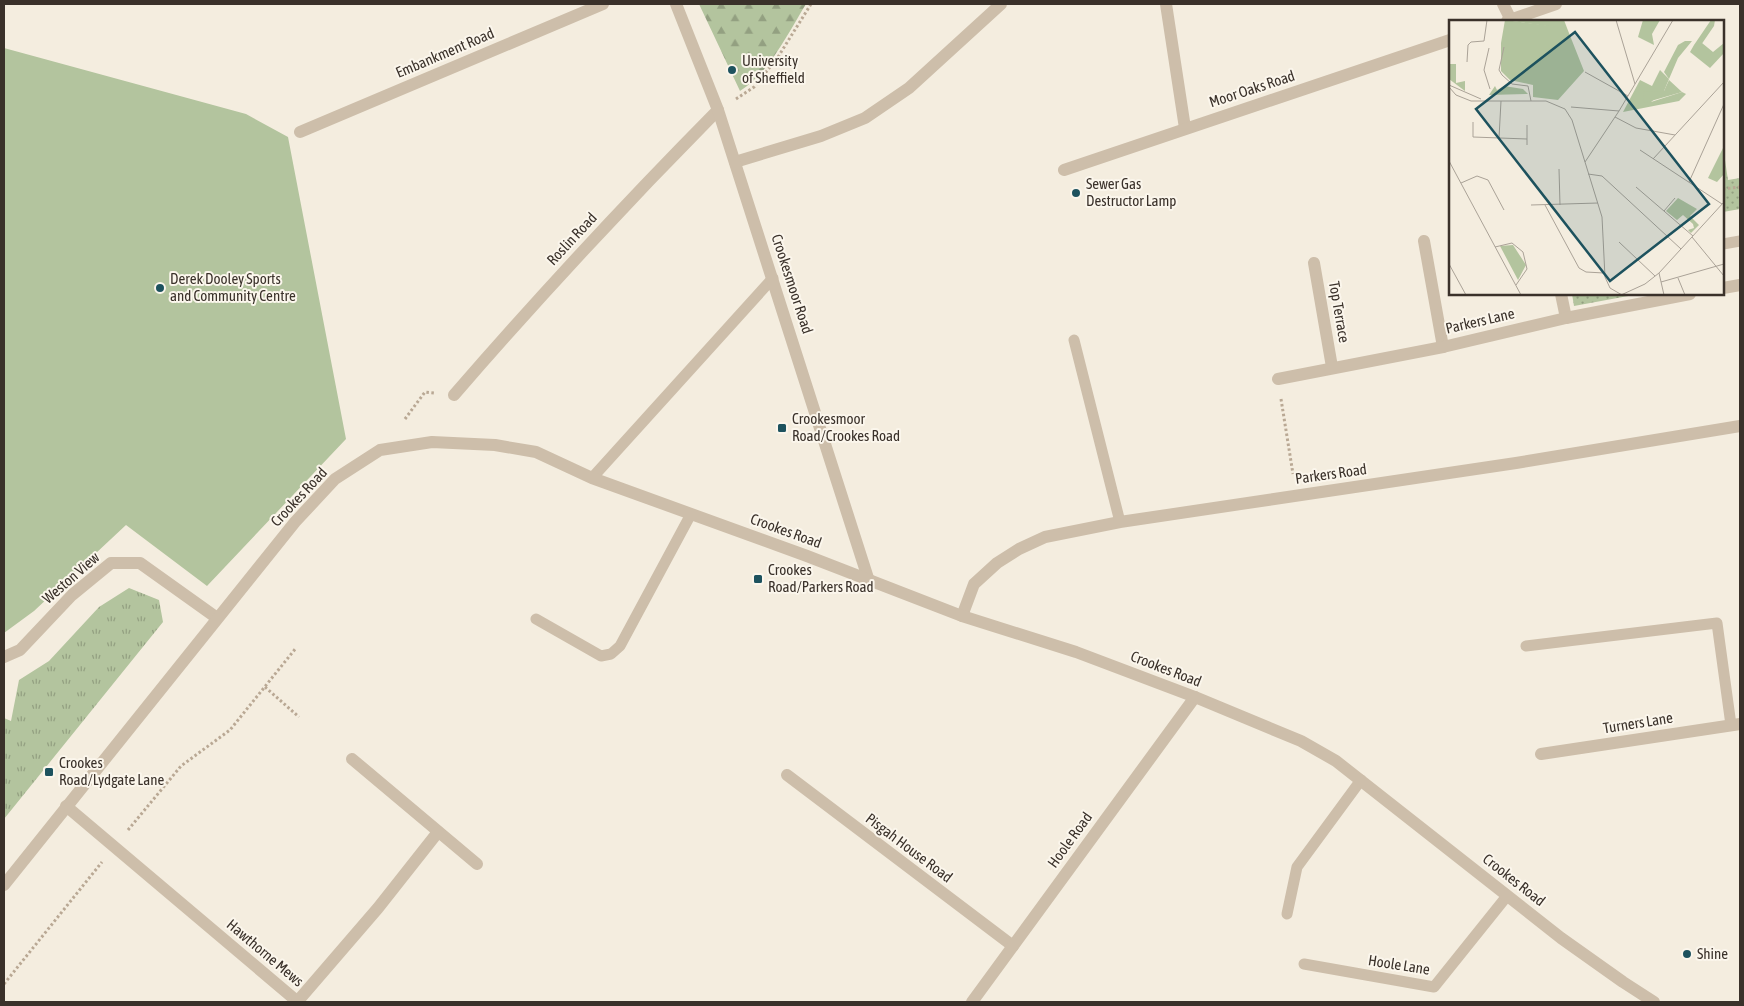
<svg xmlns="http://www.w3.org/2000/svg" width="1744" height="1006" font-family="'Asap Condensed',sans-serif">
<defs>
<pattern id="grass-tufts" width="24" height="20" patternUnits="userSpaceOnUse" patternTransform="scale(1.25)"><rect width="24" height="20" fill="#b3c49e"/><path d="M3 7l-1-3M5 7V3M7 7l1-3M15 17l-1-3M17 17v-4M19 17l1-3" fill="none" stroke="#93a081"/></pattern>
<pattern id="forest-firs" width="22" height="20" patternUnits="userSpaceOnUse" patternTransform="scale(1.25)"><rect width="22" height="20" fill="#b3c49e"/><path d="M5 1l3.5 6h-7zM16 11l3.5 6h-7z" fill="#93a081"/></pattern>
<pattern id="park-dots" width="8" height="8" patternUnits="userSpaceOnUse" patternTransform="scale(1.25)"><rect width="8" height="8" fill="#b3c49e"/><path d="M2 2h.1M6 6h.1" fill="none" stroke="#93a081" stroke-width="1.8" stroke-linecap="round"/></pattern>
</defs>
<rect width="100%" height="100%" fill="#f4eddf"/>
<!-- grass -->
<polygon fill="url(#grass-tufts)" points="129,588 159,600 163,622 4,819 4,718 11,721 19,680 49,661 99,607"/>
<!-- forest -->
<path fill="url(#forest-firs)" d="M699,4H806C789,32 768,74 740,91Z"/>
<!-- park -->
<g fill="url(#park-dots)">
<polygon points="1723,147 1728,180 1740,178 1740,209 1723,212"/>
<polygon points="1572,294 1639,294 1574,306"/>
</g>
<!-- pitch -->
<polygon fill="#b3c49e" points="4,48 246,114 288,137 346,439 207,586 126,525 34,611 4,633"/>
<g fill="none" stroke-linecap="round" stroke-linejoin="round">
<!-- path -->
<g stroke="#b9a894" stroke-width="3" stroke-dasharray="2.5 2.5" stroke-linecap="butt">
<polyline points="736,99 754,87 778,57 811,4"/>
<polyline points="1723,189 1740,187"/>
<polyline points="1281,399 1293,474"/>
<polyline points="405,419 425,392 434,393"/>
<polyline points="265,687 299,717"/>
<polyline points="128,830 181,766 230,730 296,648"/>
<polyline points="4,984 102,862"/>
</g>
<!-- service -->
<g stroke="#cdbeaa" stroke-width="11">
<polyline points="1723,244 1740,241"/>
<polyline points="1074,340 1120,522"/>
<polyline points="592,478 773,278"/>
<polyline points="536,619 601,656 611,654 620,646 691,514"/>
<polyline points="1526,646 1717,623 1731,725"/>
<polyline points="1287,914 1297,867 1361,780"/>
<polyline points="1304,964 1434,987 1507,896"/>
</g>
<!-- minor -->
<g stroke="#cdbeaa" stroke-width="12">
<polyline points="1166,4 1185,128"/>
<polyline points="1503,4 1511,20"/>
<polyline points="1507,21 1556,4"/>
<polyline points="300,132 603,4"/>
<polyline points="735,162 821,136 865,118 909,88 1001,4"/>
<polyline points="1064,170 1450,40"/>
<polyline points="1424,241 1443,347"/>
<polyline points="1314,263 1332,367"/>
<polyline points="1723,288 1740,285"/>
<polyline points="1561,294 1566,318"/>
<polyline points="1278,379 1443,347 1566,318 1690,294"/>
<path d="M454,395C539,297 627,202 718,110"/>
<polyline points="962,616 974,584 997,563 1019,549 1045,537 1120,522 1516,463 1740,426"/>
<polyline points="4,657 20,650 72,595 111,563 140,563 217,618"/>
<polyline points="1541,754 1740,724"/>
<polyline points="352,759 477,864"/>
<polyline points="787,775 1013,946"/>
<polyline points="66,806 298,1002"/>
<polyline points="297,1002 378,908 438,832"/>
<polyline points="972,1002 1195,697"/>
</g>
<!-- tertiary -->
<g stroke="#cdbeaa" stroke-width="12">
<polyline points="676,4 718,110 868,578"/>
<polyline points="4,885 295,522 335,479 380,450 432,442 495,445 536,452 592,478 807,556 962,616 1076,652 1195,697 1301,741 1336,761 1561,938 1623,982 1654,1002"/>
</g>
</g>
<!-- markers -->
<g fill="#1d525e" stroke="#fbf6ec" stroke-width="2">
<circle cx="732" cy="70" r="5"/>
<circle cx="1076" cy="193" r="5"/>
<circle cx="160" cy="288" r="5"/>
<rect x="777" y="423" width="10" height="10" rx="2.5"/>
<rect x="753" y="574" width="10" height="10" rx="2.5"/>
<rect x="44" y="767" width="10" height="10" rx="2.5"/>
<circle cx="1687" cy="954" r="5"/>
</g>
<g text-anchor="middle" stroke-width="4" stroke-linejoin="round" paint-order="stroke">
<!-- street labels -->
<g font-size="15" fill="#3a312a" stroke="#fbf6ec">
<text transform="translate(445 53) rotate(-23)" y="5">Embankment Road</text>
<text transform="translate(1252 89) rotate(-18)" y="5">Moor Oaks Road</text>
<text transform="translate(572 239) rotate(-47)" y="5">Roslin Road</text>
<text transform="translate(792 284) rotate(72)" y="5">Crookesmoor Road</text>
<text transform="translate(1339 312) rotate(80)" y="5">Top Terrace</text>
<text transform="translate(1480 321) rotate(-13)" y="5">Parkers Lane</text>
<text transform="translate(1331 474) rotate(-8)" y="5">Parkers Road</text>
<text transform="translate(299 497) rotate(-47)" y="5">Crookes Road</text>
<text transform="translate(786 531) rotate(20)" y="5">Crookes Road</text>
<text transform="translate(71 578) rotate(-41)" y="5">Weston View</text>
<text transform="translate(1166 669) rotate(21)" y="5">Crookes Road</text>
<text transform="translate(1638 723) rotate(-9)" y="5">Turners Lane</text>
<text transform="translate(1070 840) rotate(-54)" y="5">Hoole Road</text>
<text transform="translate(909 848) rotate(37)" y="5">Pisgah House Road</text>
<text transform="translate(1514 880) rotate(38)" y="5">Crookes Road</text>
<text transform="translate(265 953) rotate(40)" y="5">Hawthorne Mews</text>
<text transform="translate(1399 965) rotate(9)" y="5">Hoole Lane</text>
</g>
<!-- poi labels -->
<g font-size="15" fill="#3a312a" stroke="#fbf6ec" text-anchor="start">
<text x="742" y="66">University<tspan x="742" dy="17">of Sheffield</tspan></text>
<text x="1086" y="189">Sewer Gas<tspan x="1086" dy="17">Destructor Lamp</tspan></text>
<text x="170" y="284">Derek Dooley Sports<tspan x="170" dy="17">and Community Centre</tspan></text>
<text x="792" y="424">Crookesmoor<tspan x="792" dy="17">Road/Crookes Road</tspan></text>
<text x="768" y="575">Crookes<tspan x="768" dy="17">Road/Parkers Road</tspan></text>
<text x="59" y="768">Crookes<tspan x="59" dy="17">Road/Lydgate Lane</tspan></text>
<text x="1697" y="959">Shine</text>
</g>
</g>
<!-- overview -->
<g transform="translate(1449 20)">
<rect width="275" height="275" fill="#f4eddf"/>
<path d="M56,0H115L118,8H111ZM262,0H266L265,6L252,25H245ZM236,21H243L229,38L220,59L215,52L229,25ZM0,44H7V63L16,61V71L0,59ZM46,66L48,70L55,66L74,69L79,74L40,75Z" fill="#b3c49e"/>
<path d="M194,0H211L203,14L205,25L189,17ZM253,23L264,32L275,23V33L261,48L241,32L245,25ZM211,50L220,59L215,71L202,82L233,72L237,74L230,81L174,92L191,60L203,66ZM275,126V154L268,162L259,158Z" fill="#b3c49e"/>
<path d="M229,178L248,189L241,196L250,205L242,213L239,210L245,208L244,204L234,195L228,200L217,191Z" fill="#b3c49e"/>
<path d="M220,60L233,72L195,83L194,72L215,71ZM64,225L77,245L69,260L51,226Z" fill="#b3c49e"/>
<path d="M56,0L118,8L135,51L109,80L84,77V65L61,60L52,51V23Z" fill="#b3c49e"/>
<path fill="none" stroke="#aaa297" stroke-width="1" d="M167,0L186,64M55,27L50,50L53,55L63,64L79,66L82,81M40,28L35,50L41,69M18,42L19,25L22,22L35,21L38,0M136,52L179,76M0,65L32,79M0,67L7,75L22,81H97L116,89L123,100L153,197L156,257L161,268L173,275M122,87L170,91M166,97L187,108L226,115M24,102V117L78,119M50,118L52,81M78,125V105M191,130L273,184M204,139L275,62M0,141L72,275M136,142L170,91L224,0M110,149L111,185M139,154L153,156L232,229M240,162L275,84M12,163L28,156L39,160L55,190M187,167L244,216M82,185L149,183M96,185L130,248L137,252L155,253M215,191L226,178M243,217L275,256M170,222L206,256M46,227L63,223L74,232L78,249L67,265M0,244L17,275M210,253L215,275M229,258L236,275M212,262L275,244M172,275L196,264L210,253L275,182"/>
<path fill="#1d525e" fill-opacity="0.15" stroke="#1d525e" stroke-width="2.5" d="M126,12L260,184L161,261L27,89Z"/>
<rect width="275" height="275" fill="none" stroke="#3a312a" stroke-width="2.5"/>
</g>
<!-- border -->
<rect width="1744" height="1006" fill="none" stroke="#3a312a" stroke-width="10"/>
</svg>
